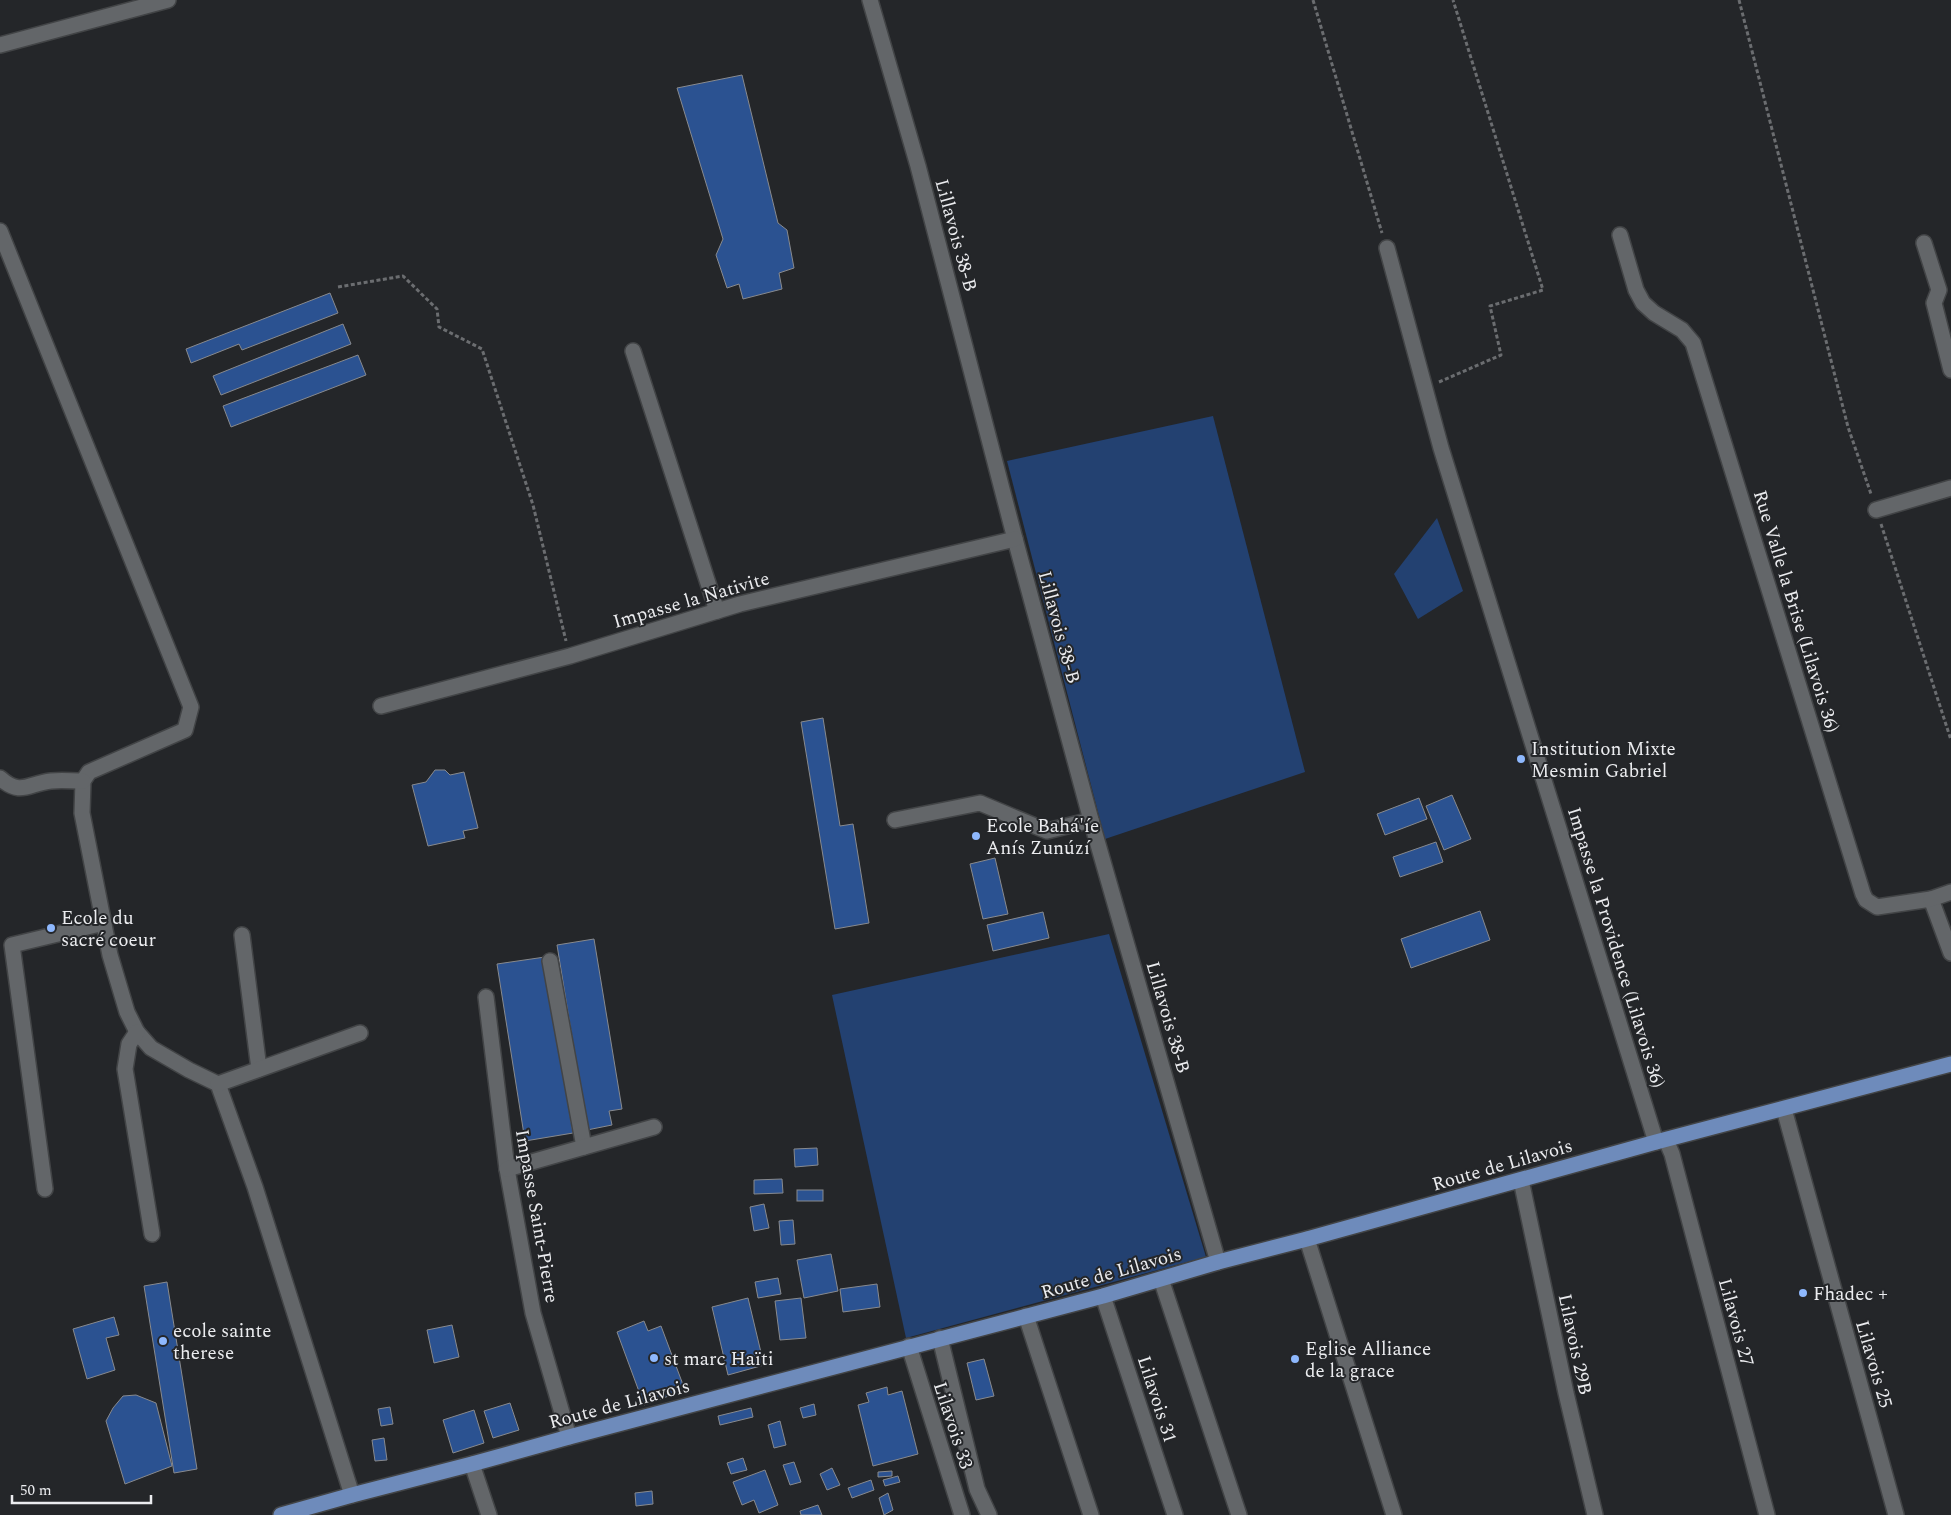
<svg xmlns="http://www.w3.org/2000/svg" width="1951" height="1515" font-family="Spectral,serif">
<rect width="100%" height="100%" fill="#242629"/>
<!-- green -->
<g fill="#234171">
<polygon points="1213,416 1305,772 1105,839 1007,461"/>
<polygon points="1437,518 1463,591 1418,619 1394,574"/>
<polygon points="1109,934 1206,1257 906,1338 832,995"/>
</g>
<!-- building -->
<g fill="#2b5291" stroke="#888a8e">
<polygon points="742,75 778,223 787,230 794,268 779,273 782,289 743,299 739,284 727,288 716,255 723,239 677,88"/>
<polygon points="330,293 338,313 242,350 239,344 191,363 186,349"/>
<polygon points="343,324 351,344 221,395 213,376"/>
<polygon points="358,355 366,375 231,427 223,406"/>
<polygon points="823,718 840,826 853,824 869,923 835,929 801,722"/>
<polygon points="435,770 445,770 450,775 464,772 478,828 463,831 465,838 428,846 412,785 426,782"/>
<polygon points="1452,795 1471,839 1444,850 1426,806"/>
<polygon points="1419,798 1427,819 1385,835 1377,814"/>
<polygon points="1436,842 1443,862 1400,877 1393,857"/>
<polygon points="995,858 1008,914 983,919 970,864"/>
<polygon points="1480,911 1490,940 1411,968 1401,939"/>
<polygon points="1043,912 1049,938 993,951 987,925"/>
<polygon points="594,939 622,1109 609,1111 612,1125 587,1130 557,945"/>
<polygon points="545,957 573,1133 525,1141 497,964"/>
<polygon points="817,1148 818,1165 795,1167 794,1149"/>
<polygon points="782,1179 783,1193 754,1194 754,1180"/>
<rect x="797" y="1190" width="26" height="11"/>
<polygon points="764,1204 769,1228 754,1231 750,1207"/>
<polygon points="793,1220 795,1244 781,1245 779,1221"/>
<polygon points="831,1254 838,1291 804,1298 797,1260"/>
<polygon points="778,1278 781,1294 758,1298 755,1282"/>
<polygon points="167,1282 197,1469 174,1473 144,1286"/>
<polygon points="877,1284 880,1307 843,1312 840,1289"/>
<polygon points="748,1298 764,1365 728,1375 712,1307"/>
<polygon points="801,1298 806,1338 780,1340 775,1301"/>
<polygon points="114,1317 119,1335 106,1338 115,1370 87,1379 73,1329"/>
<polygon points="644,1321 648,1331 661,1326 685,1390 644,1405 617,1332"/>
<polygon points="452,1325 459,1357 434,1363 427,1330"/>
<polygon points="984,1359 994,1396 976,1400 967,1363"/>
<polygon points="887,1387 888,1395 902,1391 918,1454 873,1466 858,1405 869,1402 866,1393"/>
<polygon points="136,1395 156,1403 172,1466 125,1484 106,1421 113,1408 123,1396"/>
<polygon points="510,1403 519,1430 493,1438 484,1411"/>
<polygon points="814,1404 816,1415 803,1418 800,1408"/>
<polygon points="390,1407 393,1424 381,1426 378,1409"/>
<polygon points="751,1408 753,1417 720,1425 718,1416"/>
<polygon points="474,1410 484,1443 453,1453 443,1420"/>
<polygon points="780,1421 786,1445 774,1448 768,1425"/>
<polygon points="384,1438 387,1460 375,1461 372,1440"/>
<polygon points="743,1458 747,1470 731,1474 727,1463"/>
<polygon points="794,1462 801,1482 790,1485 783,1465"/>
<polygon points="832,1468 840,1485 827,1490 820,1474"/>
<polygon points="765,1470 778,1505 759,1513 754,1500 742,1505 733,1482"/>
<polygon points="892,1471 892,1476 878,1477 878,1472"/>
<polygon points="898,1476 900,1482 885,1486 883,1480"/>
<polygon points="871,1480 874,1490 852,1498 848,1488"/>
<polygon points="652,1491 653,1504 636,1506 635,1493"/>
<polygon points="888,1493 893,1510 884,1515 879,1498"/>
<polygon points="818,1505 822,1515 801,1515 800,1511"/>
</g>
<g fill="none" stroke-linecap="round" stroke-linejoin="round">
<defs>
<g id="minor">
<polyline points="870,0 918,166 1015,539 1091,820 1218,1262"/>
<polyline points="0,45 168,0"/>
<polyline points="0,231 191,707 185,730 89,772 83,781 82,813 110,955 127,1012 137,1032 151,1048 189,1070 218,1084 255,1187 352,1495"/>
<polyline points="1620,235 1636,290 1643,303 1654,313 1682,330 1693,343 1863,894 1866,900 1877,907 1931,899 1951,953"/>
<polyline points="1924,243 1939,290 1934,303 1951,370"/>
<polyline points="1387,248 1441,448 1656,1142"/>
<polyline points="633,351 717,611"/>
<polyline points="1876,510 1951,488"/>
<polyline points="381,706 570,656 740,604 1015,539"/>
<path d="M0,778C21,797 29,783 51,781C61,780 72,781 83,781"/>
<polyline points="895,820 980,803 1047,831 1091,820"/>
<polyline points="1931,899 1951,892"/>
<polyline points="242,935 259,1069"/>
<polyline points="550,961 584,1147"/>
<polyline points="486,997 507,1169 533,1313 569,1437"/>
<polyline points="137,1032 129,1044 125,1069 152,1234"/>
<polyline points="218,1084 360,1033"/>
<polyline points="1784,1109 1896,1515"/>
<polyline points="1666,1140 1672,1154 1767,1515"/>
<polyline points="507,1169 654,1127"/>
<polyline points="1521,1180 1566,1393 1595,1515"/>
<polyline points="45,1189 12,945 104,923"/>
<polyline points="1307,1239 1394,1515"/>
<polyline points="1161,1279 1239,1515"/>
<polyline points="1103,1296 1175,1515"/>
<polyline points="1026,1316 1091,1515"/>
<polyline points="940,1338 977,1489 989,1515"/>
<polyline points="909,1346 962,1515"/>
<polyline points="472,1464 489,1515"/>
</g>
<polyline id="major" points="281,1515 352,1495 472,1464 569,1437 1103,1296 1218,1262 1307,1239 1656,1142 1951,1064"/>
</defs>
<!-- minor casing -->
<use href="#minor" stroke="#424446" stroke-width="18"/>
<!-- major casing -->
<use href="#major" stroke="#424446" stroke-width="18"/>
<!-- path -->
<g stroke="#6b6d70" stroke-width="3" stroke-dasharray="4 2.5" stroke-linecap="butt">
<polyline points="1313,0 1382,233"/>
<polyline points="1739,0 1848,427 1871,494"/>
<polyline points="338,287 403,276 437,309 439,327 482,349 533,505 566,641"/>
<polyline points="1439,382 1501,355 1490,306 1543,290 1453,0"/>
<polyline points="1881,524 1951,740"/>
</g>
<!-- minor -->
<use href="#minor" stroke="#636669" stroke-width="15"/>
<!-- major -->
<use href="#major" stroke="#6e8bbb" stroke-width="15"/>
</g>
<!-- markers -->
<g fill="#8eb8fd" stroke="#242629" stroke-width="2">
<circle cx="1521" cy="759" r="5"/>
<circle cx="976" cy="836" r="5"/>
<circle cx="51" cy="928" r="5"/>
<circle cx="1803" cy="1293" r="5"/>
<circle cx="163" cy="1341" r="5"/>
<circle cx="654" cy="1358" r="5"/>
<circle cx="1295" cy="1359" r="5"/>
</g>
<g text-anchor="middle" stroke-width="4" stroke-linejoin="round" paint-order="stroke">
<!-- street labels -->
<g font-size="19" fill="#ebecef" stroke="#242629">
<text transform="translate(957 235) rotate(75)" y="7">Lillavois 38-B</text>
<text transform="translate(691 599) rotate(-16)" y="7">Impasse la Nativite</text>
<text transform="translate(1797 611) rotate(73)" y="7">Rue Valle la Brise (Lilavois 36)</text>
<text transform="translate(1060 627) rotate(75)" y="7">Lillavois 38-B</text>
<text transform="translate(1617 947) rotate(73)" y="7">Impasse la Providence (Lilavois 36)</text>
<text transform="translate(1169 1017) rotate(74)" y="7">Lillavois 38-B</text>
<text transform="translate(1502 1164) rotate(-16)" y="7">Route de Lilavois</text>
<text transform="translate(538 1216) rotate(80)" y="7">Impasse Saint-Pierre</text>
<text transform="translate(1111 1272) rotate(-16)" y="7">Route de Lilavois</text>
<text transform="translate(1737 1322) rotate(75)" y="7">Lilavois 27</text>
<text transform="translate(1576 1344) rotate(78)" y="7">Lilavois 29B</text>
<text transform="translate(1875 1364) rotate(74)" y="7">Lilavois 25</text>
<text transform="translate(1158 1399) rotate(72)" y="7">Lilavois 31</text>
<text transform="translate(619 1403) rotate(-15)" y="7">Route de Lilavois</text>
<text transform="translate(954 1425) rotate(72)" y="7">Lilavois 33</text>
</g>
<!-- poi labels -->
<g font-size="19" fill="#ebecef" stroke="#242629" text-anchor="start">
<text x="1531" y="755">Institution Mixte<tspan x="1531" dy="22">Mesmin Gabriel</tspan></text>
<text x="986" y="832">Ecole Bahá'íe<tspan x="986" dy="22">Anís Zunúzí</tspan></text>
<text x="61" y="924">Ecole du<tspan x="61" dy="22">sacré coeur</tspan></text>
<text x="1813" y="1300">Fhadec +</text>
<text x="173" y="1337">ecole sainte<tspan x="173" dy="22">therese</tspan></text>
<text x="1305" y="1355">Eglise Alliance<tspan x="1305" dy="22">de la grace</tspan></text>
<text x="664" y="1365">st marc Haïti</text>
</g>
</g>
<!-- scale -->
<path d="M12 1495v8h139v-8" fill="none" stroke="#ebecef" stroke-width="2.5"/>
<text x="20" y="1495" font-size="15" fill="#ebecef" stroke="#242629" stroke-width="4" paint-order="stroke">50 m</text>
</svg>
